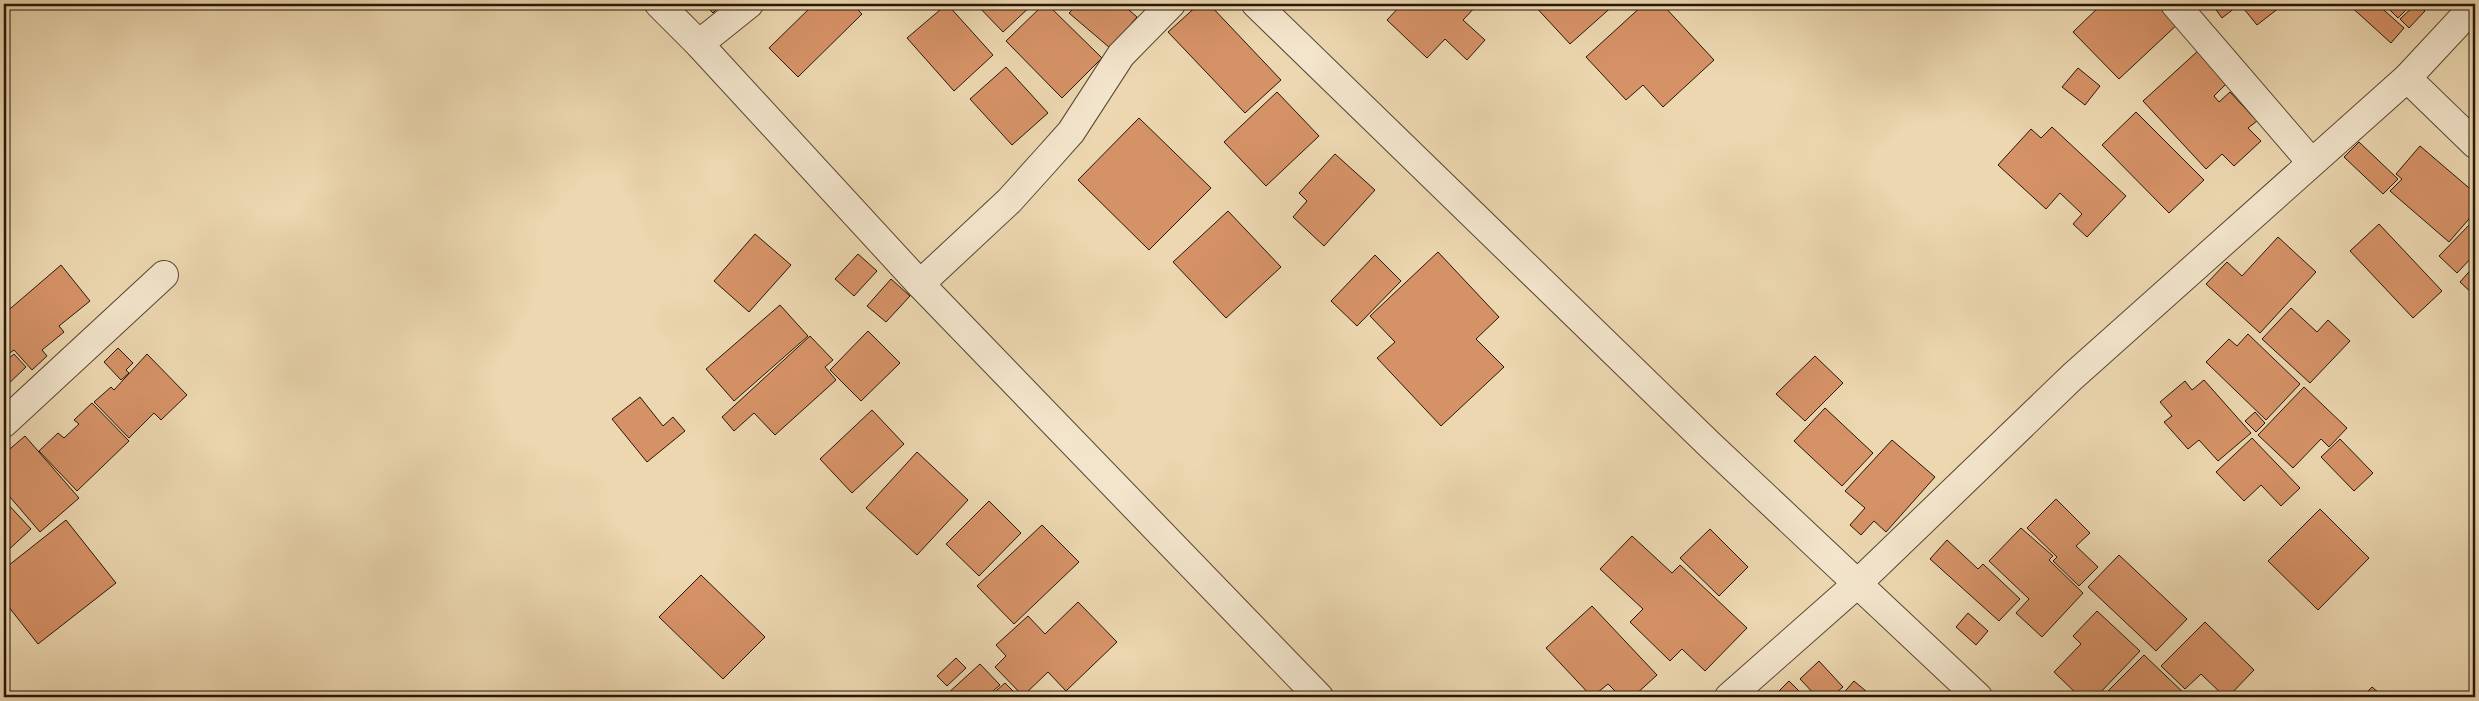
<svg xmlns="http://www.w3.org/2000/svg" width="2479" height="701" font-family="'Sorts Mill Goudy',serif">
<rect width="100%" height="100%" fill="#ecd7b0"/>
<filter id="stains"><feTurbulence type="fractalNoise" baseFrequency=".004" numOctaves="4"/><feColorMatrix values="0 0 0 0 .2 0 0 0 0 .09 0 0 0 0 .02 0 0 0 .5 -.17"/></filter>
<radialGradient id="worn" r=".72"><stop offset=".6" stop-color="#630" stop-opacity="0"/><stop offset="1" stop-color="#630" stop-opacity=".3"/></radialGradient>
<!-- building -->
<g fill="#d69267" stroke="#271707">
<polygon points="704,4 722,4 713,13"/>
<polygon points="814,4 852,4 862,14 798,77 769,48"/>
<polygon points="947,4 993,55 954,91 907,38"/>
<polygon points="976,4 1033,4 1003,32"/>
<polygon points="1044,4 1047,4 1102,58 1062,98 1006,41"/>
<polygon points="1078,4 1122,4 1137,17 1110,48 1069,13"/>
<polygon points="1199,4 1209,4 1281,80 1245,113 1168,32"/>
<polygon points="1402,4 1478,4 1463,20 1485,40 1467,60 1445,39 1427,58 1387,20"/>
<polygon points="1533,4 1615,4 1570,44"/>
<polygon points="1644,4 1662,4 1714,60 1663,107 1643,85 1626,100 1586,57"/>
<polygon points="2102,4 2164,4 2181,21 2119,79 2073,32"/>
<polygon points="2217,4 2233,4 2236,7 2222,18 2214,7"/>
<polygon points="2240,4 2284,4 2257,25"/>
<polygon points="2348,4 2377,4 2404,28 2391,43"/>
<polygon points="2384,4 2412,4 2398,18"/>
<polygon points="2416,4 2425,11 2409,28 2400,19"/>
<polygon points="2199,50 2229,81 2214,96 2219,102 2230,92 2257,121 2248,128 2261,141 2234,166 2222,154 2206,169 2143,101"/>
<polygon points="1006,67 1048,113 1012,145 970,99"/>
<polygon points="2078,68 2100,86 2085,105 2062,87"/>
<polygon points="1277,92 1319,136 1266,186 1224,142"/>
<polygon points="2136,112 2204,180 2169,213 2102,145"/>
<polygon points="1139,118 1211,188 1149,250 1078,180"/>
<polygon points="2052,127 2126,196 2087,237 2073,224 2082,214 2060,193 2046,209 1998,165 2031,129 2041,138"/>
<polygon points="2359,142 2398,179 2383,194 2344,157"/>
<polygon points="2420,146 2475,193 2475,212 2449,242 2390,191 2402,179 2396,174"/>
<polygon points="1335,154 1375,190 1324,246 1293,217 1307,201 1299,193"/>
<polygon points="1228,211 1281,267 1226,318 1173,262"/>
<polygon points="2475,219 2475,254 2457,273 2439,256"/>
<polygon points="2379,224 2442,291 2413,318 2350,251"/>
<polygon points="755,234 791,265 749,312 714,281"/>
<polygon points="2278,237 2316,272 2260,333 2206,284 2227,262 2242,276"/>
<polygon points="1438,252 1499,317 1476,339 1504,367 1441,426 1377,358 1395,342 1370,316"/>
<polygon points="858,254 877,271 854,296 835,279"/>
<polygon points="1375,255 1401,281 1357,326 1331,301"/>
<polygon points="61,265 90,301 59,326 64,332 42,350 47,356 32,370 14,350 4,357 4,314"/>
<polygon points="2475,265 2475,296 2460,282"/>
<polygon points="891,279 910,296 886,322 867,306"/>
<polygon points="780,305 808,336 734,401 706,369"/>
<polygon points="2291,308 2317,332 2328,320 2350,341 2310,383 2262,339"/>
<polygon points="868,331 900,363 861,401 830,370"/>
<polygon points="2248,334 2300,384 2266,420 2206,362 2229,339 2237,346"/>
<polygon points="810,336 833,360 825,367 836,380 775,435 754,413 734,431 722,417"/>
<polygon points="118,348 133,363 126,370 129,373 121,380 104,362"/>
<polygon points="14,354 26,367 4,388 4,362"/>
<polygon points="147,354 187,395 161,420 154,413 129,438 94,402 111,387 114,390"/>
<polygon points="1815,356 1843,383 1805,421 1776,394"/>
<polygon points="2204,380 2251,433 2218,461 2199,440 2188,449 2164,422 2172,416 2160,402 2185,381 2192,390"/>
<polygon points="2304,387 2347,428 2329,447 2321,439 2293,468 2258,435"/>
<polygon points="640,397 663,426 673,417 685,431 647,462 612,419"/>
<polygon points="92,403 129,441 77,491 39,451 58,433 64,438 79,424 74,420"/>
<polygon points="1825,408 1873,453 1842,486 1794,441"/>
<polygon points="872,410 904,444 852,493 820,459"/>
<polygon points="2255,412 2265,423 2256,432 2245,421"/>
<polygon points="25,436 79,498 40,532 4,490 4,454"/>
<polygon points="2252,438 2300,488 2281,506 2261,485 2244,501 2216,472"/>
<polygon points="2340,439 2373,473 2354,491 2321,457"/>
<polygon points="1892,440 1935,477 1886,532 1874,521 1861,535 1850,525 1865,508 1845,491"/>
<polygon points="917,452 968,500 917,555 866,508"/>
<polygon points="2056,499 2090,533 2076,546 2098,567 2079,586 2053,561 2057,557 2027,528"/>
<polygon points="4,500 31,529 4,554"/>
<polygon points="989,501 1021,533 979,576 946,544"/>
<polygon points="2320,509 2369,558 2318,610 2268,561"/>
<polygon points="66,520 116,583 38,644 4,601 4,569"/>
<polygon points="1042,525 1079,562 1014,624 977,586"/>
<polygon points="2021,528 2053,556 2049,560 2083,593 2042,637 2016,613 2029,599 1989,561"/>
<polygon points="1710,529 1748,567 1719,596 1680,558"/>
<polygon points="1632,536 1672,573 1680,565 1747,628 1705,671 1682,649 1670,661 1630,622 1643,609 1600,569"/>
<polygon points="1947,540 1978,569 1983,564 2020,599 1999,621 1930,559"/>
<polygon points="2119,555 2187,619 2156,651 2088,587"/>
<polygon points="701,575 765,637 723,679 659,617"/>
<polygon points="1078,602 1117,642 1066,691 1048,672 1023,696 995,667 1006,656 996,645 1028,616 1045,634"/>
<polygon points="1592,606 1657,675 1633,697 1621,697 1608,684 1592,697 1546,648"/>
<polygon points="2097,611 2140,651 2096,697 2080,697 2054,672 2081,644 2073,636"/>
<polygon points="1968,613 1988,631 1976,645 1956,627"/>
<polygon points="2205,622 2254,670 2228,697 2225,697 2201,674 2185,689 2161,666"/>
<polygon points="2144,655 2188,697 2102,697"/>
<polygon points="956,658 966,668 947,686 937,676"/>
<polygon points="1819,661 1843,687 1831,697 1817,697 1800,679"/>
<polygon points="980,664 1000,685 986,697 947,697 946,695"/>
<polygon points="1789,681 1805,697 1773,697"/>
<polygon points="1854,681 1873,697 1840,697"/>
<polygon points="1005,683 1018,696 989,697"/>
<polygon points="2372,687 2384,697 2362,697"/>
<polygon points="2391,691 2398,697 2385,697"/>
</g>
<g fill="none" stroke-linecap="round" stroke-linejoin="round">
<defs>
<g id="minor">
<polyline points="659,4 699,44 920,284 1319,697"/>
<polyline points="1256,4 1710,445 1978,697"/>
<polyline points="2175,4 2311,162"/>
<polyline points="699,44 749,4"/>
<polyline points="2407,78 2475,144"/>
<polyline points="920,284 1009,201 1046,160 1071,132 1121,55 1171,4"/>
<polyline points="4,423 164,275"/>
<polyline points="1729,697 1857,584 2072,377 2407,78 2475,5"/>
</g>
</defs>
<!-- minor casing -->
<use href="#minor" stroke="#584731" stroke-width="30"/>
<!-- minor -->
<use href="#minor" stroke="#f3e5cc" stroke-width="28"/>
</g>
<!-- margin -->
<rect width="2479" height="701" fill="none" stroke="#ecd7b0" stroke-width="20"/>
<rect x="5" y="5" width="2469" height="691" fill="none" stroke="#271707" stroke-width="2.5"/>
<rect x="10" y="10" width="2459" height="681" fill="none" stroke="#271707"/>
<rect width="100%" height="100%" filter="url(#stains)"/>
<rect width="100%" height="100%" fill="url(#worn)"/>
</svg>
